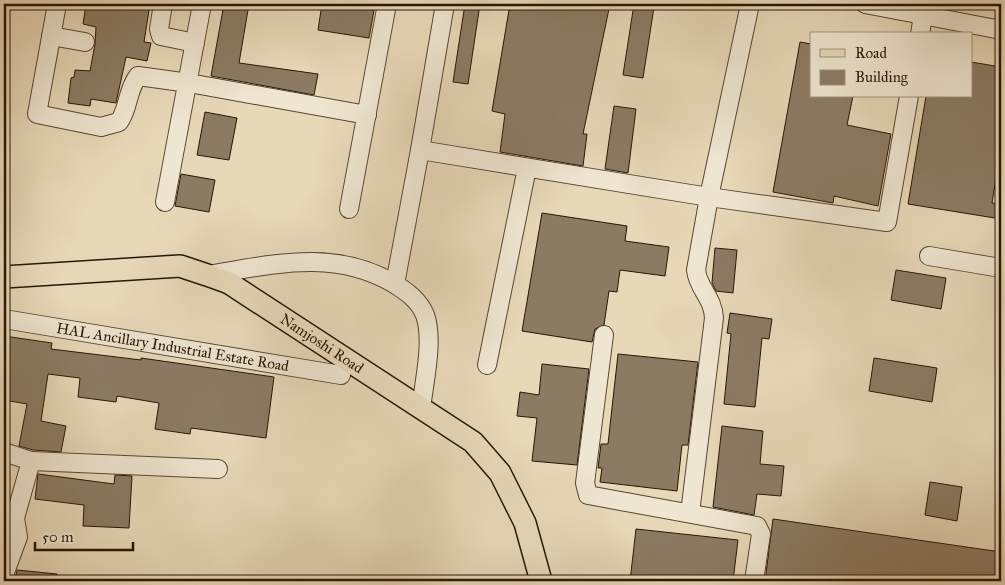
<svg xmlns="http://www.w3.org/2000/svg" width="1005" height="585" font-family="'IM FELL Great Primer',serif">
<rect width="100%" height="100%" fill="#e7d8b8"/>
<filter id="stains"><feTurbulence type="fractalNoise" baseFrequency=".004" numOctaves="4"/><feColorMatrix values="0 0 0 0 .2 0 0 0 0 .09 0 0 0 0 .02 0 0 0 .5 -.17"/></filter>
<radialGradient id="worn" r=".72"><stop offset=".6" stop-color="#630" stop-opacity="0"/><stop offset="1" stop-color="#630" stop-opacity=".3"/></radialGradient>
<!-- building -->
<g fill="#8b7b63" stroke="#281606">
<polygon points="86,4 150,4 144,42 151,43 147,61 126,57 116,103 91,99 90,106 68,103 71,78 74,77 75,70 90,71 95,44 96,27 83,24"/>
<polygon points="224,4 249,4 239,63 318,74 314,95 211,76"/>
<polygon points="322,4 375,5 369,38 318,30"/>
<polygon points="465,4 480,4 468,84 453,82"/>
<polygon points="510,4 610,4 583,134 587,134 583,166 500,152 505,114 492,111"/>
<polygon points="634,4 654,7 643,78 623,75"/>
<polygon points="800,42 811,44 811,96 853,96 847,125 891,134 878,206 834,196 833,203 773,192"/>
<polygon points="971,62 1001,67 1001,147 992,203 1001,204 1001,219 908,204 926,96 971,96"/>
<polygon points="614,106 636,109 628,173 605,169"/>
<polygon points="205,112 237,118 229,160 197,155"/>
<polygon points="181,174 215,180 209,212 175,206"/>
<polygon points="542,213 627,226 625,241 669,247 665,276 620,270 617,292 609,291 604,325 595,329 592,342 522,331"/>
<polygon points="715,248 737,250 733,293 716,291 712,283"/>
<polygon points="896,270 946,278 941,309 891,300"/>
<polygon points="730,313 772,319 769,339 762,338 755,407 724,404 731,334 727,333"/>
<polygon points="4,336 52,343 51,349 141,360 141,358 274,377 266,438 191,428 190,434 155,429 159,403 117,396 116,402 78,397 80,378 48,374 41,421 66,426 61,452 33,450 19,446 27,404 4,400"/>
<polygon points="618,354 698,362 688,445 682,445 677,491 600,482 602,468 598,468 601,444 608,444"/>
<polygon points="874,358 937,368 932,402 869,391"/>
<polygon points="542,364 589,369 577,465 532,461 537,418 517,416 520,392 539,395"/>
<polygon points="722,426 763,431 760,464 784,466 781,496 757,494 754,515 713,507"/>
<polygon points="38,474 114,484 115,475 132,476 129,528 83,526 84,505 35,499"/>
<polygon points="930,482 962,487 957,521 925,515"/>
<polygon points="773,519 1001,552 1001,581 765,581"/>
<polygon points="636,529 738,540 733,581 630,581"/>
<polygon points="17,570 57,574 57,581 15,581"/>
</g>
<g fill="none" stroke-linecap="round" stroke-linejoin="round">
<defs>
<g id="minor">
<path d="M57,4L37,114L101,127L119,122C129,108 127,90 138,76L189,83L367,115"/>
<polyline points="163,4 159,29 161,36 195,43"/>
<polyline points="445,4 420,150 709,197 887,222 909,96"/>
<polyline points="865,4 1001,30"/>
<polyline points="920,34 925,4"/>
<polyline points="51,36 85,42"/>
<polyline points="165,202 202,4"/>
<polyline points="349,209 387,4"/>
<polyline points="929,256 1001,268"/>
<path d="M207,275C272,265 332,248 393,283C406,291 419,300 425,315C434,340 424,382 421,409"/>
<polyline points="395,284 420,150"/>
<path id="s1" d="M4,319L341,375"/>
<polyline points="604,335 585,483 588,495 757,526 761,534 754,581"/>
<polyline points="487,365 527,168"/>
<polyline points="4,452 31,461 15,518 18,537 4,575"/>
<polyline points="31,461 218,469"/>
<path d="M690,513L714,318C713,297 698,289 696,270L709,197L750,4"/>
</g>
<g id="major">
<path id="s2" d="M4,277L180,266L207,275L229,283L473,442L500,473L525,523L541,581"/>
</g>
</defs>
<!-- minor casing -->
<use href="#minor" stroke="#584632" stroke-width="20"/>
<!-- major casing -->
<use href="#major" stroke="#281606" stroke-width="24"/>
<!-- minor -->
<use href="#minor" stroke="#efe6d1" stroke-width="18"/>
<!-- major -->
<use href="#major" stroke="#e7d8b8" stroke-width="21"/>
</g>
<g text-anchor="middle" stroke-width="4" stroke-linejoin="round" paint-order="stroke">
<!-- street labels -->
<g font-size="15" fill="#281606" stroke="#efe6d1">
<text dy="5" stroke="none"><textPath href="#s2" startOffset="339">Namjoshi Road</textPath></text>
<text dy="5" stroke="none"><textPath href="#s1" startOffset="171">HAL Ancillary Industrial Estate Road</textPath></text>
</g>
</g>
<!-- margin -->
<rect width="1005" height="585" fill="none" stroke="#e7d8b8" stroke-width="20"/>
<rect x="5" y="5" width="995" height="575" fill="none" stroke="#281606" stroke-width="2.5"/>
<rect x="10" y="10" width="985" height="565" fill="none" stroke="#281606"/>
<!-- legend -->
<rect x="810" y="32" width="162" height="65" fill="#efe6d1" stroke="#9f9380"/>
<rect x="820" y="49" width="25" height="8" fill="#e7d8b8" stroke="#9f9380"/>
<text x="855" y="58" font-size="15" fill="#281606">Road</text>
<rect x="820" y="70" width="25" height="15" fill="#8b7b63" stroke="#9f9380"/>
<text x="855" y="82" font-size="15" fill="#281606">Building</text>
<!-- scale -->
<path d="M35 542v8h98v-8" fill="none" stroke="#281606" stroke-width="2.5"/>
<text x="42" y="542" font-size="15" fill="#281606" stroke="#efe6d1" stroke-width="4" paint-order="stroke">50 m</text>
<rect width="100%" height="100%" filter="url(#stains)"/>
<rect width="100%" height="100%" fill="url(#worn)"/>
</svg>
